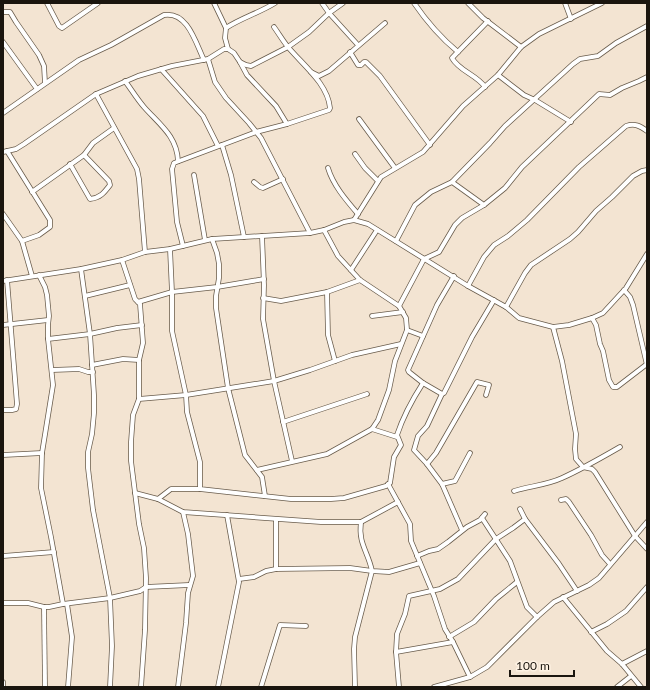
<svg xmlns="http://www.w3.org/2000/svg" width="650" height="690" font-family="Lato,sans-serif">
<rect width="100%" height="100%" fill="#f3e4d2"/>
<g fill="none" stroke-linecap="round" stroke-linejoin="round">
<defs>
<g id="minor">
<polyline points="47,3 59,26 62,28 98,3"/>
<polyline points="214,3 226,28"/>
<path d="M275,3C259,13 241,18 226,28L225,38L228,49L234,53L240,62L246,65L251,66L288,47L309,32L329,13L343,3"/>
<polyline points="322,3 329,13 358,45"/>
<path d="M414,3C427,22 441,38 458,52"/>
<polyline points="468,3 483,18 521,47"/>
<polyline points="565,3 571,19"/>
<polyline points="3,12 10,12 16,22 39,55 44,66 45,83"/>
<polyline points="3,42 37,89"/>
<polyline points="350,52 358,65 361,65 364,62 366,62 380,76 430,145"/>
<polyline points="208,59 215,82 226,98 249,123 261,138 310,233"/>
<polyline points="240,62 247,75 276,106 287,124"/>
<polyline points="161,69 203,116 218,146"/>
<polyline points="311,72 319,76 329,71 385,23"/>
<polyline points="498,75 524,95 535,100 571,122"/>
<path d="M125,81C131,89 137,99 144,107C159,124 177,136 178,161"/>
<path d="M485,87C477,75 459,71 452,58L488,21"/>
<polyline points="96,94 137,169 139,179 145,252"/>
<path d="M3,113L79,60L111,45L164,15C188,11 196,44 204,60"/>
<polyline points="359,119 395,168"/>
<polyline points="222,145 231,175 244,237"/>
<polyline points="7,151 50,220 50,227 39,235 22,241"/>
<polyline points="3,152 16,149 24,144 96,94 138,76 172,66 208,59 224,49 228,49"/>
<polyline points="355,154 365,168 378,181"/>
<path d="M70,164L90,199C100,198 104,193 110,185L109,181L84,155"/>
<path d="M328,168C333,185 346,200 358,214"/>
<polyline points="194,175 205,240"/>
<polyline points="254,182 260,187 263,188 283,179"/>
<polyline points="452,182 484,205"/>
<polyline points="32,192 84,155 93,143 114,128"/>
<polyline points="3,214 22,241 32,276"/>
<polyline points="354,220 381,177 423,152 463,106 498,75 521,47 539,34 602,3"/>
<polyline points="262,236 264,285 263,319 274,381 292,461"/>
<polyline points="212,239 217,253 219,264 219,278 216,296 216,308 228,388 245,455 262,477 265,496"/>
<polyline points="396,241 415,205 431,192 452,182 490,143 505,126 573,64 580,59 598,56 616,43 647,26"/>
<path d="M183,246L177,222L172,169L174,163L256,132L287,124L329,110L330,108C328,84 303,65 288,47C283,41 279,34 274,27"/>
<path d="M170,249L172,292V331L186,395L187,412L200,462V489L291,499H331L344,498L386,486L390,483L394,457L401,445L397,435C403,417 412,400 423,383"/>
<polyline points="122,260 135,299 140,304 143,343 139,360 139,399 133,415 131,442 131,461 139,524 144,548 146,578 145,630 141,687"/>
<polyline points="81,269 90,334 94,395 94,413 92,434 88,452 88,468 93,510 110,598 112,646 110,687"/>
<polyline points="351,270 377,230"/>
<polyline points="39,275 45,287 47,295 49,316 48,325 48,339 53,385 42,453 41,488 51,537 63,604"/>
<polyline points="454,276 437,305 408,370 409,372 423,383 442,394 444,393 472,337 494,300"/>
<polyline points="3,281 81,269 122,260 145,252 170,249 212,239 310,233 324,230 344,222 354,220 368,224 468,286 506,307 519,318 553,327 569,325 592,318 603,313 626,288 647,254"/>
<path d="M468,286L484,257L494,245L508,236L527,220L579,167L626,126C635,123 640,126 647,131"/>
<polyline points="624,290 630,297 633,305 647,365"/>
<polyline points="327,292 328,335 335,361"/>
<polyline points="85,296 130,285"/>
<polyline points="263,298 281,301 327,292 360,280"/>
<polyline points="138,302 172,292 217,287 264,279"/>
<polyline points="399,306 424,259 439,252 455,225 462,218 484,205 505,188 522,167 599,94 610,95 622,88 639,81 647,77"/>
<polyline points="506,307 525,273 531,265 570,239 578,232 596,211 612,197 633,176 642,171 647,170"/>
<polyline points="372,316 403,312"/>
<polyline points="592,318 596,325 600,344 603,351 609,380 613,387 617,387 647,364"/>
<polyline points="3,325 48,320"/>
<polyline points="553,327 562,361 576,434 575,449 576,459 583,467 592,469 595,472 635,536 647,549"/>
<polyline points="407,330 423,336"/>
<polyline points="48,339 90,334 117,328 142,325"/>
<polyline points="92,365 123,359 139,360"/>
<polyline points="52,370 79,369 88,372 93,372"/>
<polyline points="442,394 427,426 418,436 414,450 427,464 442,484 462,530"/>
<polyline points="139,399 186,395 274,381 310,370 352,355 401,344"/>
<polyline points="3,410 12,410 16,409 17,404 7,280"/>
<polyline points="283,422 367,394"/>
<polyline points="372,429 397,437"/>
<polyline points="3,455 42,453"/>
<polyline points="427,464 436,453 477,382 489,385 486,395"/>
<polyline points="257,470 327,454 372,429 378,420 389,390 395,361 407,330 406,318 399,306 360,280 338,256 324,230"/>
<polyline points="388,484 410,524 411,541 434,596 445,629 453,642 470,677"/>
<polyline points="442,484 455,481 470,453"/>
<path d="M514,491C530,486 547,485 562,478C582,469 601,458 620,447"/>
<polyline points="135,493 158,499 183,512 321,522 361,522 398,502"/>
<polyline points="158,499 171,489 200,489"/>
<polyline points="561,500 566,499 569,502 591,535 602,555 610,564"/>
<polyline points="520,509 525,519 559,564 577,591"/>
<polyline points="482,518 510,561 527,607 537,617"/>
<polyline points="276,520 276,569"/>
<polyline points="3,556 54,552"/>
<polyline points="417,556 429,551 438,549 448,542 467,527 480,520 485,514"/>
<polyline points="239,579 254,577 266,571 276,569 350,568 372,571 389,572 420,563"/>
<polyline points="563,597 607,651 622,664 641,687"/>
<polyline points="3,603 28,603 44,607 49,607 63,604 110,598 140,591 146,587 189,585"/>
<polyline points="67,604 72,637 68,687"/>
<polyline points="44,607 45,687"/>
<polyline points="591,632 607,624 626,611 647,587"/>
<polyline points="449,637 474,622 496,599 517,582"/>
<polyline points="396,652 453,642"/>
<polyline points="622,664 647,651"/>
<polyline points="3,682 3,687"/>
<polyline points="178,687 186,623 188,593 193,576 188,534 183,512"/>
<polyline points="218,687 239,582 227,515"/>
<polyline points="261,687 280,625 306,626"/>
<path d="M355,687L354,649L355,637L372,571C368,551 358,544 361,522"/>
<polyline points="399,687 396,652 397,634 405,614 409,596 440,589 458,579 496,539 513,528 525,519"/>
<polyline points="434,687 470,677 487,667 537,617 554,602 589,585 599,578 647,522"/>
<polyline points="617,687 631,676"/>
</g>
</defs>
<!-- minor casing -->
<use href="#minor" stroke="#695c4c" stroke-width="5.5"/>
<!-- minor -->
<use href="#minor" stroke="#fff" stroke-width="4"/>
</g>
<!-- border -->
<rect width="650" height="690" fill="none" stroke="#1a150e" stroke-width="8"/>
<!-- scale -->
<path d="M510 670v6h64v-6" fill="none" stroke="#1a150e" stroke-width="2"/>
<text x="516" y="670" font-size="12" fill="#1a150e" stroke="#fef2e3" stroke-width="3" paint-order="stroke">100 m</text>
</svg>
